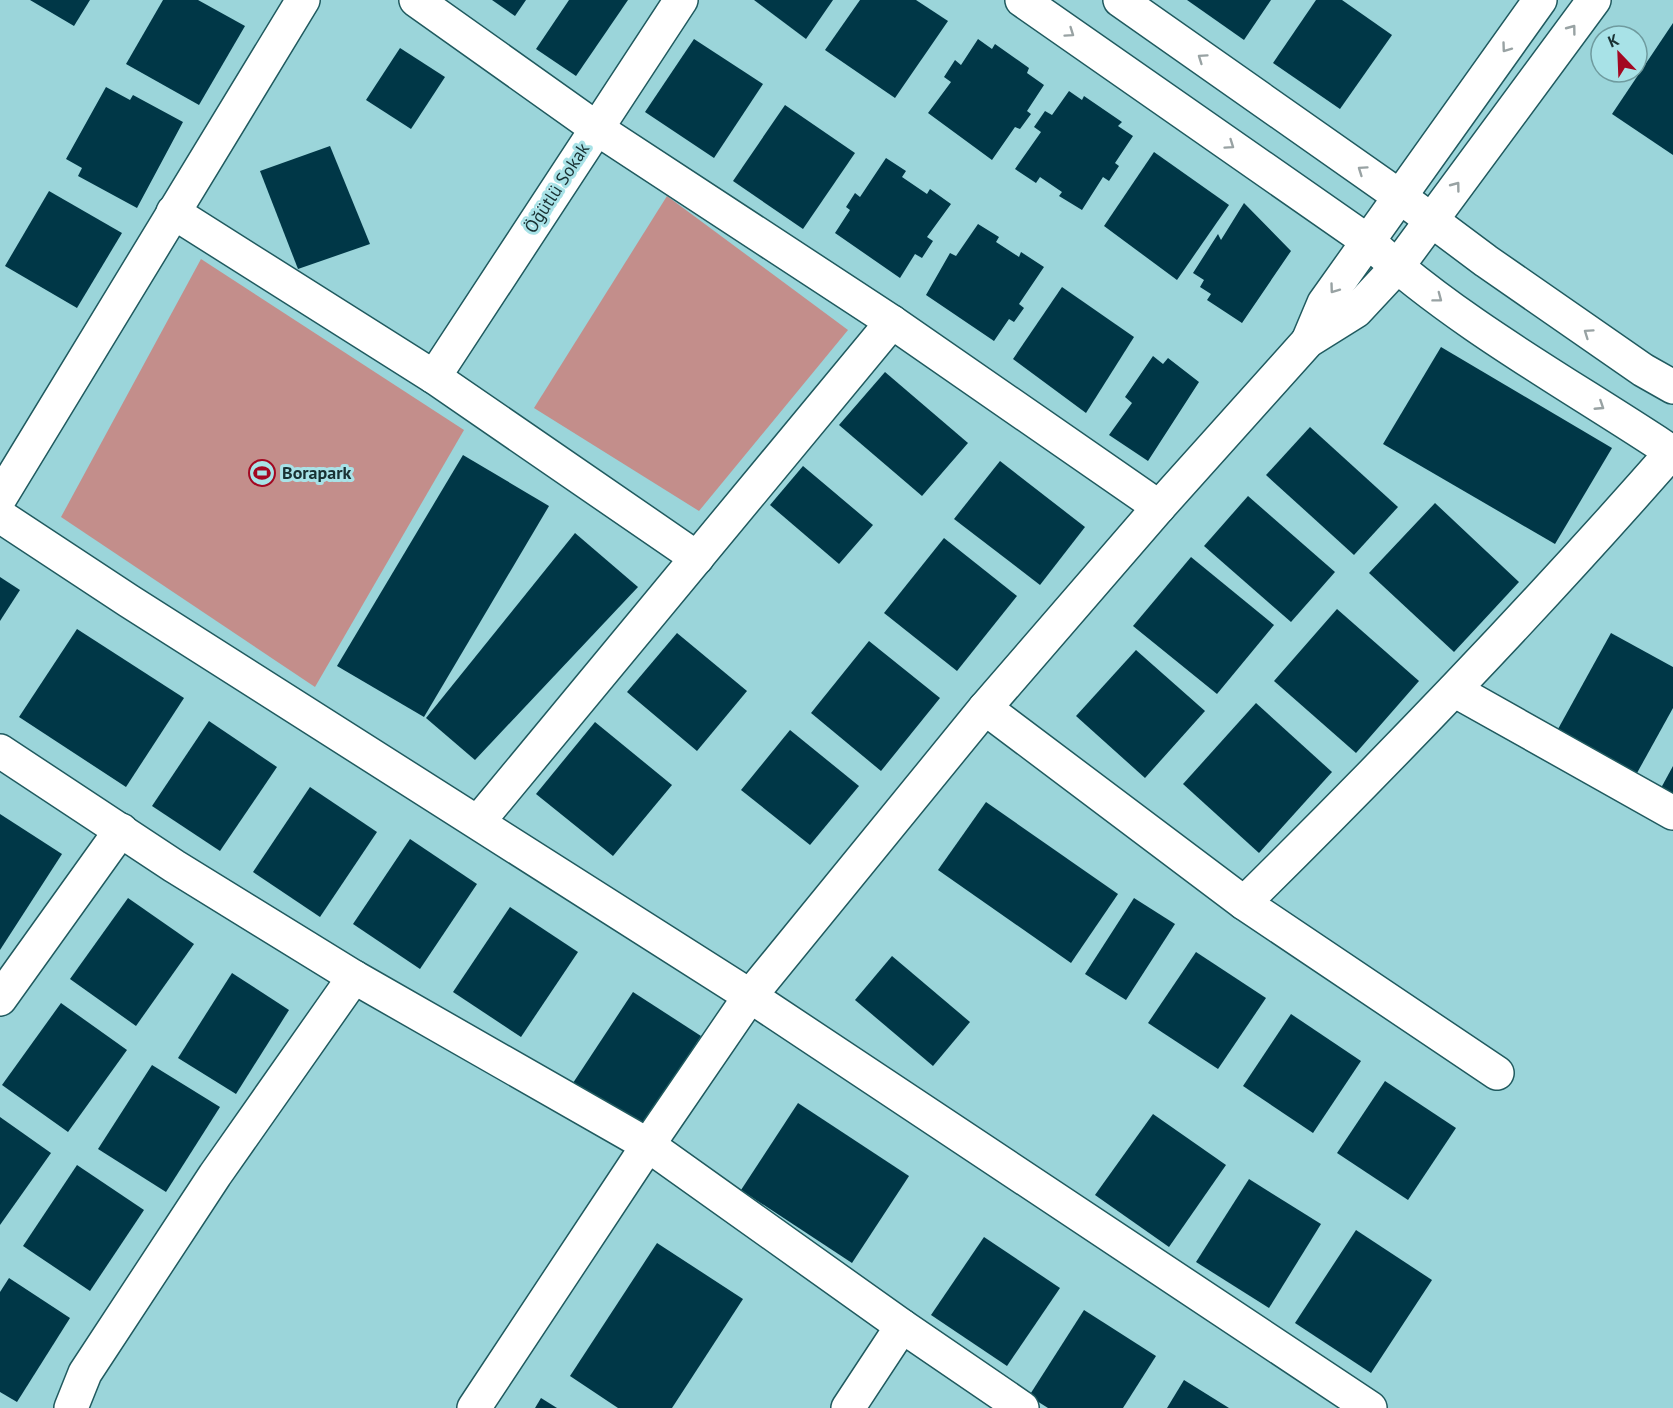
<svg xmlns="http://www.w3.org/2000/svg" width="1673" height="1408" font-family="'PT Sans',sans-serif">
<rect width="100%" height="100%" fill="#9bd5da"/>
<!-- green -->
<g fill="#c38e8b">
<polygon points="667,196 848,330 699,511 534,408"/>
<polygon points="201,259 464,430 315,687 61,517"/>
</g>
<!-- building -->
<g fill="#003747">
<polygon points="30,0 90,0 74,26"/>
<polygon points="163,0 198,0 245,26 199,105 126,64"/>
<polygon points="492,0 526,0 515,16"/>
<polygon points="569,0 628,0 576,76 536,49"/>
<polygon points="754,0 833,0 806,39"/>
<polygon points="860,0 916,0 948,21 895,98 825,50"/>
<polygon points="1187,0 1271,0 1244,40"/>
<polygon points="1316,0 1342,0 1392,35 1340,109 1273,63"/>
<polygon points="1673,23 1673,155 1612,114"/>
<polygon points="694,39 763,84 714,158 645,112"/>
<polygon points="978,39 992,49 995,44 1029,68 1027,73 1044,85 1027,111 1031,114 1020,129 1015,127 992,160 928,113 951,82 944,77 955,60 961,65"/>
<polygon points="400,48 445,77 411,129 366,100"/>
<polygon points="106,87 130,100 133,95 183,122 137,208 78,176 82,168 66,159"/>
<polygon points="1069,91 1082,100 1084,96 1122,122 1118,126 1133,136 1115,163 1119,166 1109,181 1103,177 1082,210 1059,196 1062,192 1040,177 1036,183 1015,169 1041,132 1034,127 1045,111 1052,115"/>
<polygon points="785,105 855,153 803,229 733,181"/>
<polygon points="330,146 370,244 298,269 260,171"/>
<polygon points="1154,152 1229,205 1177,280 1104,226"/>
<polygon points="886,158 906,171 902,177 927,194 930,189 951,204 927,237 933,241 922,258 915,254 900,278 835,233 850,210 846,207 855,193 860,197"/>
<polygon points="49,191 122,233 77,308 5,266"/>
<polygon points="1244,203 1291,251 1242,323 1207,300 1211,294 1200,287 1204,280 1193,273 1218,234 1221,240"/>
<polygon points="978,224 999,237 996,242 1019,257 1021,252 1044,267 1019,304 1024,308 1014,322 1009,319 994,341 926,295 950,253 956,256"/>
<polygon points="1062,287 1134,337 1086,413 1013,359"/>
<polygon points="1441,347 1612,448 1555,544 1383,444"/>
<polygon points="1153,356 1163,364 1168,358 1199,382 1148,461 1109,435 1132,403 1125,397"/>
<polygon points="885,372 968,443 922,496 839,425"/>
<polygon points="1310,427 1398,507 1354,555 1266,475"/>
<polygon points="463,455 549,506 424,717 337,666"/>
<polygon points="1000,461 1085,527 1040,585 954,519"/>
<polygon points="803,466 873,525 839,564 770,505"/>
<polygon points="1248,496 1335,572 1291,622 1204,546"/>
<polygon points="1435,503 1519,582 1454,652 1369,573"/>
<polygon points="575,533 638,587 475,760 426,718"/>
<polygon points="944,538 1017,596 957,671 884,613"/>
<polygon points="1191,557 1274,625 1217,694 1133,626"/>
<polygon points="0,577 20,590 0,621"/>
<polygon points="1337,609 1419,681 1356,753 1274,681"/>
<polygon points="77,629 184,698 126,787 19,717"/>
<polygon points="677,633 747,691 697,751 627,692"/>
<polygon points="1611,633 1673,667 1673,708 1637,773 1558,729"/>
<polygon points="869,641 940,698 881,771 811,713"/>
<polygon points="1136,650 1205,711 1145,778 1076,716"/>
<polygon points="1256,703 1332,772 1259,853 1183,784"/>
<polygon points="209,721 277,767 220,851 152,806"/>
<polygon points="595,722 672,785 613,856 536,794"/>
<polygon points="790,730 859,786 810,845 741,790"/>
<polygon points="1673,766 1673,795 1661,788"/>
<polygon points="310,787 377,832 320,917 253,872"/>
<polygon points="986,802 1118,894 1071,963 938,870"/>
<polygon points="0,814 62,854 0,950"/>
<polygon points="410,839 477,884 420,969 353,924"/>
<polygon points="128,898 194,944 136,1026 70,979"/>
<polygon points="1134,898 1175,924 1126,1000 1085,974"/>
<polygon points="510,907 578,952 521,1037 453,992"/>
<polygon points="1196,952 1266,998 1218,1069 1148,1023"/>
<polygon points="892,956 970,1022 933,1066 855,1000"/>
<polygon points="232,973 289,1010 236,1094 178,1058"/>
<polygon points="633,992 701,1036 642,1127 573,1083"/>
<polygon points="61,1003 127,1050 68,1132 2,1085"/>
<polygon points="1291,1014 1361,1061 1313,1133 1243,1086"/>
<polygon points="152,1065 220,1107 166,1192 98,1149"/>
<polygon points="1385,1081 1456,1128 1408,1200 1337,1153"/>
<polygon points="798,1103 909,1176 852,1263 741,1190"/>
<polygon points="1153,1114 1226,1165 1169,1247 1095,1195"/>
<polygon points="0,1117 51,1153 0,1225"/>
<polygon points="77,1165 144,1210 90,1291 23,1246"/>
<polygon points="1249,1179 1321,1224 1269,1308 1196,1262"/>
<polygon points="1356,1230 1432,1280 1371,1373 1295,1323"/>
<polygon points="984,1237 1060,1288 1007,1366 931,1315"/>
<polygon points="657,1243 743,1299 672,1408 618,1408 570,1376"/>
<polygon points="9,1278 70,1318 17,1402 0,1392 0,1292"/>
<polygon points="1084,1310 1156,1356 1123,1408 1048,1408 1029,1396"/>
<polygon points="1184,1380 1229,1408 1167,1408"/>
<polygon points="541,1398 557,1408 535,1408"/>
</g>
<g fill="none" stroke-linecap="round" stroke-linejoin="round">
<defs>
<g id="minor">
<polyline points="416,0 596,128 892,322 1159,507"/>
<path d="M1022,0L1369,242C1460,325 1571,385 1673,453"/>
<polyline points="1120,0 1399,196 1486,261 1643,370 1673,387"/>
<polyline points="173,212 434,377 697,558"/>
<polyline points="1308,341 1324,303 1540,0"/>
<polyline points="434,377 681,0"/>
<polyline points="0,498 303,0"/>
<polyline points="0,516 129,601 750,996 1370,1408"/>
<polyline points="1454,690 1673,813"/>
<polyline points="985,708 1244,903 1497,1073"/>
<polyline points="0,751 174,866 354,977 648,1145 902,1326 1022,1408"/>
<polyline points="478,822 892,322"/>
<path d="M1244,903C1392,757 1535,608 1672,452"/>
<polyline points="0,999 121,830"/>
<polyline points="71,1408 85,1373 215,1175 354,977"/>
<polyline points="474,1408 648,1145 750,996 985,708 1159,507 1308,341 1356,311 1397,267 1594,0"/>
<polyline points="848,1408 902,1326"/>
</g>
</defs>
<!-- minor casing -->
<use href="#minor" stroke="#205a5f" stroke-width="36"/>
<!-- minor -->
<use href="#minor" stroke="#fff" stroke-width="33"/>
</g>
<!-- one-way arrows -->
<defs><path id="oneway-chevron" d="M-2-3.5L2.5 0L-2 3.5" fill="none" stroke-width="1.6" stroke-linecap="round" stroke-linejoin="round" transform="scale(1.5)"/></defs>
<g stroke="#98a2a3">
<use href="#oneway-chevron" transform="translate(1572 29) rotate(-53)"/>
<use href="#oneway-chevron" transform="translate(1070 33) rotate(35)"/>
<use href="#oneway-chevron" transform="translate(1506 48) rotate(126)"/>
<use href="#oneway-chevron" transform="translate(1202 58) rotate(-145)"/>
<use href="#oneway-chevron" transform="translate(1230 145) rotate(35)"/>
<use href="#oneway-chevron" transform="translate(1362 170) rotate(-145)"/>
<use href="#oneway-chevron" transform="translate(1456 186) rotate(-53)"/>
<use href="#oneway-chevron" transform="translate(1334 289) rotate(126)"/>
<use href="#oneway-chevron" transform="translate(1438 298) rotate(37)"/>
<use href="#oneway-chevron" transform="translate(1588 333) rotate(-145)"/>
<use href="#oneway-chevron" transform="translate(1600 406) rotate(33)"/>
</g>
<!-- icons -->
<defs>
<symbol id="stadium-ring" viewBox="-11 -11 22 22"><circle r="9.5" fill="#a8e2e7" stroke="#a30721" stroke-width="1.5"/><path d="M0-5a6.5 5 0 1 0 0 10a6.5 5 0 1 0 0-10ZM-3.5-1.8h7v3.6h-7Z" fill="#a30721"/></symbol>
</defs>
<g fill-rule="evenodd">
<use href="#stadium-ring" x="247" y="458" width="30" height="30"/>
</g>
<g text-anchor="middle" stroke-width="6" stroke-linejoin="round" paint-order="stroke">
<!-- street labels -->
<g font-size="18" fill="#193133" stroke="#a8e2e7">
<text transform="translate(557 188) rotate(-57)" y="6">Öğütlü Sokak</text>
</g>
<!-- poi labels -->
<g font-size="18" font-weight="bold" fill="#193133" stroke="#a8e2e7" text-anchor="start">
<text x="282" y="479">Borapark</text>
</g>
</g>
<!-- north arrow -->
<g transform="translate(1619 54) rotate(337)"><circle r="28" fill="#a8e2e7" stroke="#6f9b9f" stroke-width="1.5"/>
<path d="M0-4.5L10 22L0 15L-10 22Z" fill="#a30721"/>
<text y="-9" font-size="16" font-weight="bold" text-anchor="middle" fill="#193133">K</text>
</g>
</svg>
